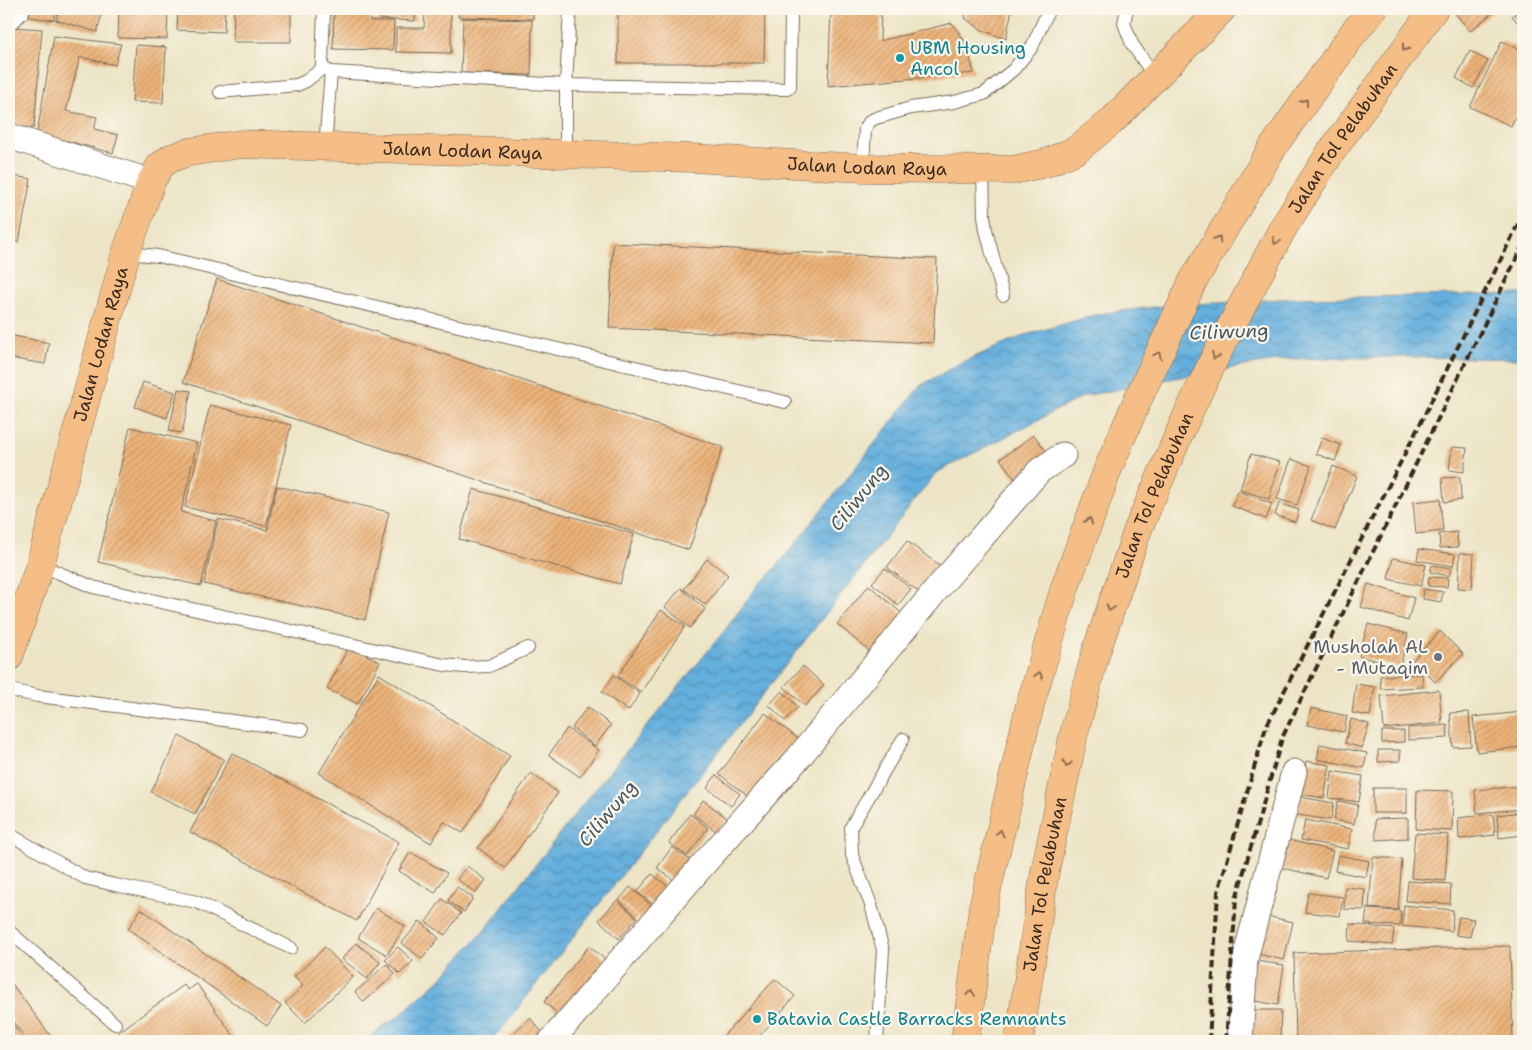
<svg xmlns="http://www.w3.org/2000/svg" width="1532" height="1050" font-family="'Shantell Sans',sans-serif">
<defs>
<pattern id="water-waves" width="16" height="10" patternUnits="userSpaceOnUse" patternTransform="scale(1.25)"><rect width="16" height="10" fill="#64afdd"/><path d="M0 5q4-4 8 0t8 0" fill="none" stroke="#548fb3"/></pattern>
<pattern id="building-hatch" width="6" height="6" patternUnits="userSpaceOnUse" patternTransform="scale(1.25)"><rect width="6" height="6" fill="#edb47a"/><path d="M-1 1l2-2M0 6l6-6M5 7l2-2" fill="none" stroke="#c19363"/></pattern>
</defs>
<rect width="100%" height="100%" fill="#fbf7ec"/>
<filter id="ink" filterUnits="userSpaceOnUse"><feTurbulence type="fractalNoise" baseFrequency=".02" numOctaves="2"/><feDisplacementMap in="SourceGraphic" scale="10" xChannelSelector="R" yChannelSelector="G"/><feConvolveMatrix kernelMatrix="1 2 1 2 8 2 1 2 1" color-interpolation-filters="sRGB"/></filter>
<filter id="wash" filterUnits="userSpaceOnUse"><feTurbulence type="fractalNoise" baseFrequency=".0096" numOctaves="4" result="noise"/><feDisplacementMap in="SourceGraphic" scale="20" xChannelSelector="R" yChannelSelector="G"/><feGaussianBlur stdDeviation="1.12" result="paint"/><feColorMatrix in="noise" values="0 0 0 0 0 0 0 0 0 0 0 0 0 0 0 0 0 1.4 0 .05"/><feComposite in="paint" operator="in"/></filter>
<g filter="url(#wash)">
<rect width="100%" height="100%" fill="#ece4c5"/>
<!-- water -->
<polygon fill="url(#water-waves)" stroke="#506c7e" points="1523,294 1523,359 1413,357 1287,359 1185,376 1084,396 936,473 500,1031 487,1041 365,1041 385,1025 396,1018 440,979 484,931 580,808 725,630 759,584 767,578 795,544 920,386 960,363 1026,335 1098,314 1162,306 1300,298"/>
<g id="blocks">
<!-- building -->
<g fill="url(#building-hatch)">
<polygon points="30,9 56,9 54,20 29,17"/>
<polygon points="59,9 103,9 97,32 56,20"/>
<polygon points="119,9 168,9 167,39 118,38"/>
<polygon points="178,9 225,9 224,32 177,30"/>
<polygon points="234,9 291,9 291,42 233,42"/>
<polygon points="334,9 370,9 370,21 394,21 393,50 333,49"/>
<polygon points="380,9 416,9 415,21 379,19"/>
<polygon points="425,9 451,9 451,53 396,52 396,28 424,28"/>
<polygon points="459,9 533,9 533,19 458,17"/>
<polygon points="618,9 765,9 764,63 618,63"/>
<polygon points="831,9 881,9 880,41 952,23 966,43 974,73 828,86"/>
<polygon points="964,9 1012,9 1006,39 982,30 966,19"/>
<polygon points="1458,9 1497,9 1470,31 1454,12"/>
<polygon points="1520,9 1523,9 1523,29 1512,16"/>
<polygon points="463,18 532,20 531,75 461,73"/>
<polygon points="12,27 42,29 34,128 9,126 9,61"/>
<polygon points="54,36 121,44 115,65 80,57 66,111 97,117 94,129 118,135 113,153 37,133"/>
<polygon points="1502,41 1523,51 1523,100 1511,126 1470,107"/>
<polygon points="136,45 166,47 163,103 132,102"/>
<polygon points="1470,51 1488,61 1473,88 1456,78"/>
<polygon points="9,175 31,179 19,242 9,240"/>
<polygon points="613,243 937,259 933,343 609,328"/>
<polygon points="217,279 723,447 689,550 183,382"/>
<polygon points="9,335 49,343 45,364 9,358"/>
<polygon points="143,382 175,392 167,418 135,407"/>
<polygon points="178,389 191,391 182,433 169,431"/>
<polygon points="210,405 291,425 266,526 185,507"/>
<polygon points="130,427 197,443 181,512 216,521 201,586 98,562"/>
<polygon points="1034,435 1052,459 1018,483 1000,459"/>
<polygon points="1322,438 1341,445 1335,461 1316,454"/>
<polygon points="1452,447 1467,448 1464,472 1449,470"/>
<polygon points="1251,454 1280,462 1269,499 1240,490"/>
<polygon points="1291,459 1311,466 1297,505 1277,499"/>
<polygon points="1333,466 1357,476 1335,530 1311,520"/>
<polygon points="1460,477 1461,500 1444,502 1442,478"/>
<polygon points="277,486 389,512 365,620 204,584 218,519 267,530"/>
<polygon points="473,489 634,534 620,584 459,539"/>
<polygon points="1238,491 1272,504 1266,519 1232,506"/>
<polygon points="1440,499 1443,531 1416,534 1413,502"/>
<polygon points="1279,503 1299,510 1295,522 1275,515"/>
<polygon points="1457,532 1458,547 1440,548 1439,534"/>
<polygon points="907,541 945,570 925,597 887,567"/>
<polygon points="1419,549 1455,554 1453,566 1417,560"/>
<polygon points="1460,553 1474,554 1472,589 1458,588"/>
<polygon points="1393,558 1426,565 1421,586 1388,579"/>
<polygon points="707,559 728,575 706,605 684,589"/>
<polygon points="1432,565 1451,568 1449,576 1430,572"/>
<polygon points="885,568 911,589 898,605 872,583"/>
<polygon points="1429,577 1448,578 1447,587 1428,586"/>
<polygon points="1368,584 1414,598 1408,621 1361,607"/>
<polygon points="869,585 907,618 875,656 837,624"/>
<polygon points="681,588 705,609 690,628 665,607"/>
<polygon points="1424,589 1443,592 1441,602 1423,599"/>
<polygon points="661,610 685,626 641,692 618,676"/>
<polygon points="1368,624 1408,634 1400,667 1359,656"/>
<polygon points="1440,631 1463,654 1435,682 1413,660"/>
<polygon points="349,646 380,662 358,704 327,689"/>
<polygon points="803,666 824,685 805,706 784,687"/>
<polygon points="379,674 510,756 463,833 444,822 431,843 319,773"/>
<polygon points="1422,674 1423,687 1381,689 1380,676"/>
<polygon points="614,675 640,694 628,711 602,692"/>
<polygon points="1356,684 1375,687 1370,716 1352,713"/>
<polygon points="1439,690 1442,723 1384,729 1381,696"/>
<polygon points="782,691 798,707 785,721 769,705"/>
<polygon points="587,707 611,725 595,746 572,728"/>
<polygon points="1311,708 1347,716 1344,732 1307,725"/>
<polygon points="1469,712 1471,746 1453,747 1450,713"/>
<polygon points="1523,712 1523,747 1477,752 1473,717"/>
<polygon points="765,713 801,741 755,802 719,774"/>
<polygon points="1351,719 1369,724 1362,748 1345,743"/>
<polygon points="1447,725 1448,738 1408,740 1408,728"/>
<polygon points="567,728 599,750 580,777 549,755"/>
<polygon points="1382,731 1404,731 1404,742 1382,743"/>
<polygon points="179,736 224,759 195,814 151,792"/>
<polygon points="1320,744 1367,753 1364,768 1317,759"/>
<polygon points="1378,750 1400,750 1400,761 1378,762"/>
<polygon points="232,753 399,842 357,921 190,832"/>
<polygon points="1306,761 1330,765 1324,798 1300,794"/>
<polygon points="1332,771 1363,776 1359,802 1329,798"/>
<polygon points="531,773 558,793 505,868 478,848"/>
<polygon points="716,775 740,794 731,806 707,788"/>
<polygon points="1523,786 1523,809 1477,813 1475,790"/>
<rect x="1373" y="788" width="34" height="25"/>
<polygon points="1417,790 1453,791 1452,831 1416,829"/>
<polygon points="1288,795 1334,803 1331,820 1285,813"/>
<polygon points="703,800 727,818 717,832 693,814"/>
<polygon points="1338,801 1358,805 1354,824 1334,820"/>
<polygon points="1523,812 1523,835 1499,838 1497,815"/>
<polygon points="690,814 708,828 687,856 669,843"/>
<polygon points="1493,814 1495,835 1459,839 1458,818"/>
<polygon points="1408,818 1408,838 1376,840 1375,819"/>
<polygon points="1305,820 1352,829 1348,849 1301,840"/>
<polygon points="1415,833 1448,835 1445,881 1411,878"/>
<polygon points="1285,839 1333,851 1326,878 1278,867"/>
<polygon points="672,847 690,860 675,881 657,868"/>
<polygon points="410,852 447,873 435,893 399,871"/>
<polygon points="1338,855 1369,861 1366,877 1335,871"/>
<polygon points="1373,857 1402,859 1398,910 1369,908"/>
<polygon points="467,866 486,880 476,893 457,879"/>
<polygon points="652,874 669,887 654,905 637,892"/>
<polygon points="1408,881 1451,884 1450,904 1406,901"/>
<polygon points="457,887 473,898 464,912 448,901"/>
<polygon points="630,887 653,907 641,920 619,900"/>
<polygon points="1345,887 1365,889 1364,910 1344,909"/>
<polygon points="1308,893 1343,897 1340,916 1305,912"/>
<polygon points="442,899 461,913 445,935 426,922"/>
<polygon points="617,900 637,918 619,939 599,920"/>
<polygon points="1404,905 1453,910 1452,931 1402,926"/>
<polygon points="376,908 405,926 387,955 358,938"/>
<polygon points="141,909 281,1006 267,1026 128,929"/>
<polygon points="1367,909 1401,911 1400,926 1365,924"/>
<polygon points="1262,915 1293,922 1284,960 1253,953"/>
<polygon points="1459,917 1474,919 1470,937 1456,935"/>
<polygon points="420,921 439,938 422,959 402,943"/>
<polygon points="1350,924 1394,929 1392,945 1349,941"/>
<polygon points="356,943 380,962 367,979 342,959"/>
<polygon points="589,946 607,961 562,1017 544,1002"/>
<polygon points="1510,946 1513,1041 1296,1041 1294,953"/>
<polygon points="325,947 353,977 305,1023 285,1003 303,986 294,977"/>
<polygon points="398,947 413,961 400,974 385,960"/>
<polygon points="1255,961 1284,965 1278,1005 1249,1000"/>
<polygon points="387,964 395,974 364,1002 355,992"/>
<polygon points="775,979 795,996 755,1041 719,1041"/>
<polygon points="9,980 53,1039 50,1041 28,1041 9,1016"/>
<polygon points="197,984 237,1041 106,1041 184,985 188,990"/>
<polygon points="1243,1010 1281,1010 1280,1041 1242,1041"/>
<polygon points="530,1018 548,1039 545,1041 504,1041"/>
<polygon points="9,1019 25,1041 9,1041"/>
</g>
</g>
</g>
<g filter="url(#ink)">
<use href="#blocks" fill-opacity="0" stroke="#796b58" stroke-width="1"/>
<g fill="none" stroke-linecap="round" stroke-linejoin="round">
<defs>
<g id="service">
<polyline points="324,9 322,64 323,68 331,72 566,85 566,154"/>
<polyline points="570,9 566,85 787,89 790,87 791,9"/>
<polyline points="1127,9 1124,23 1132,44 1155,77"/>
<polyline points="220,92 297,85 306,81 323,68"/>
<polyline points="325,147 331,72"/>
<polyline points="863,168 865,129 870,121 876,118 911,108 954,102 984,94 1014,69 1032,47 1049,9"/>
<polyline points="983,170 984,216 986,230 1003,295"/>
<polyline points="126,253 158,256 785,402"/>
<polyline points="40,565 93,587 444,665 465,667 489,666 528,648"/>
<polyline points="9,690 38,696 302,730"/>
<polyline points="9,834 85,878 115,885 197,902 291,948"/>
<polyline points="9,931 115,1024"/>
<polyline points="877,1041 883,950 871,905 852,855 851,827 903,739"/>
</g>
<g id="minor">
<polyline points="9,17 17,9"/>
<polyline points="9,136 151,182"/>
<polyline points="551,1041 700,868 799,757 942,583 1039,471 1063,455"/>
<polyline points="1240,1041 1245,959 1294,772"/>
</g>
<g id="trunk">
<path id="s1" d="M9,657L40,565L126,253L151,182L160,166L171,158L189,152L241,144L692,158L863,168L1013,170L1046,163L1076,150L1111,122L1222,9"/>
</g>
<g id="motorway">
<polyline points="965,1041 983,907 1030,705 1065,587 1108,469 1138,399 1193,281 1273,147 1354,32 1373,9"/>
<path id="s2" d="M1019,1041L1045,871L1074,733L1096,652L1138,529L1187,416L1217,353L1283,228L1331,152L1434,9"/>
</g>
</defs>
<!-- service casing -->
<use href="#service" stroke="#796b58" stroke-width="14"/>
<!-- minor casing -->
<use href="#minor" stroke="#796b58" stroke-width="27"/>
<!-- trunk casing -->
<use href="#trunk" stroke="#796b58" stroke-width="29"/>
<!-- motorway casing -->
<use href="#motorway" stroke="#796b58" stroke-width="29"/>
<!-- service -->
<use href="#service" stroke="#fff" stroke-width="12"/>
<!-- minor -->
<use href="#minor" stroke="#fff" stroke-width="25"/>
<!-- trunk -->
<use href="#trunk" stroke="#f6be87" stroke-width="28"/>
<!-- motorway -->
<use href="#motorway" stroke="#f6be87" stroke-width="28"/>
<!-- rail -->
<g stroke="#3b2a1e" stroke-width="4" stroke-dasharray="8 4" stroke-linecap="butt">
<polyline points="1209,1041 1218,892 1266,727 1421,422 1523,214"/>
<polyline points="1226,1041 1236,899 1282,738 1523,245"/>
</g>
</g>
<!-- one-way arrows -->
<defs><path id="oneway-chevron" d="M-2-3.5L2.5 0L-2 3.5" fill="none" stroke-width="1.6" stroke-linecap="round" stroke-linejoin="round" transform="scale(1.25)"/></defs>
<g stroke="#8f6d4d">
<use href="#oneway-chevron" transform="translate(1405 48) rotate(126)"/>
<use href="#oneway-chevron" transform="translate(1305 102) rotate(-55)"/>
<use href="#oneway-chevron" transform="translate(1218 239) rotate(-59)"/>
<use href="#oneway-chevron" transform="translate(1276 241) rotate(118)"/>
<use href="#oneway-chevron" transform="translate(1158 355) rotate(-65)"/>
<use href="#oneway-chevron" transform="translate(1215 356) rotate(116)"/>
<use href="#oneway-chevron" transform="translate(1089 521) rotate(-70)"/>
<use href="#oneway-chevron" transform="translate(1110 608) rotate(108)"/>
<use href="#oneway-chevron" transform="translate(1039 675) rotate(-73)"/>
<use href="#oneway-chevron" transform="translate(1067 764) rotate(102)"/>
<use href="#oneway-chevron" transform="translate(1000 833) rotate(-77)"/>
<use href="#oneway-chevron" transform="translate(971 993) rotate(-83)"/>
</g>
</g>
<!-- markers -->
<g fill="#0f9aa8" stroke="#fbf7ec" stroke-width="2">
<circle cx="900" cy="58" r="5"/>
<circle cx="757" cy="1019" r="5"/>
</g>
<circle fill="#6b7280" stroke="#fbf7ec" stroke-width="2" cx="1438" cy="657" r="5"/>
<g text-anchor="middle" stroke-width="4.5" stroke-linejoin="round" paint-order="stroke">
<!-- culture labels -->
<g font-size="18" fill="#0d838f" stroke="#fbf7ec" text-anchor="start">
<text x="910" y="54">UBM Housing<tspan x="910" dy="21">Ancol</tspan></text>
<text x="767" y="1025">Batavia Castle Barracks Remnants</text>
</g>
<!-- street labels -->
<g font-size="18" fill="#3b2a1e" stroke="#fbf7ec">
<text dy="6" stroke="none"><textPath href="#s2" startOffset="969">Jalan Tol Pelabuhan</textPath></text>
<text dy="6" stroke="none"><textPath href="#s1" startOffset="821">Jalan Lodan Raya</textPath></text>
<text dy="6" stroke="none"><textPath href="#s1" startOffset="1226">Jalan Lodan Raya</textPath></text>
<text dy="6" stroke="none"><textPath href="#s1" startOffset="326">Jalan Lodan Raya</textPath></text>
<text dy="6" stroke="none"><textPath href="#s2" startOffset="564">Jalan Tol Pelabuhan</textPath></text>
<text dy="6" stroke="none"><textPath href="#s2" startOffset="159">Jalan Tol Pelabuhan</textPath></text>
</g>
<!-- worship labels -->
<g font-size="18" fill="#5b616d" stroke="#fbf7ec" text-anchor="end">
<text x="1428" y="653">Musholah AL<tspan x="1428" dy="21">- Mutaqim</tspan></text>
</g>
<!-- water labels -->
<g font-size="19" font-style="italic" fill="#495961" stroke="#fbf7ec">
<text transform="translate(1229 331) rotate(-2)" y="7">Ciliwung</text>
<text transform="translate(858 497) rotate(-51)" y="7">Ciliwung</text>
<text transform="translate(607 813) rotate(-50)" y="7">Ciliwung</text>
</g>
</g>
<!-- margin -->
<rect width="1532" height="1050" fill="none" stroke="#fbf7ec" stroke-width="30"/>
</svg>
